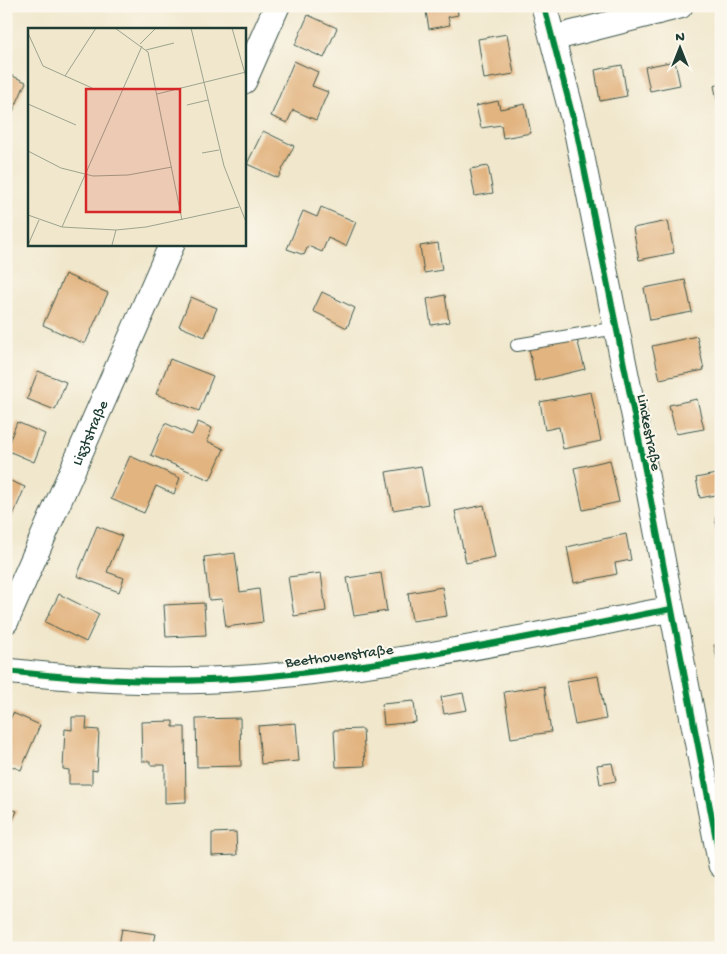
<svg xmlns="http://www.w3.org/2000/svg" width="727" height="954" font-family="'Gochi Hand',sans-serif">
<rect width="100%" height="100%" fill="#fbf7ec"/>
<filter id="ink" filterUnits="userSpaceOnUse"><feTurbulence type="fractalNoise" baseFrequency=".02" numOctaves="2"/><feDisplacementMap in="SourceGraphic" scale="10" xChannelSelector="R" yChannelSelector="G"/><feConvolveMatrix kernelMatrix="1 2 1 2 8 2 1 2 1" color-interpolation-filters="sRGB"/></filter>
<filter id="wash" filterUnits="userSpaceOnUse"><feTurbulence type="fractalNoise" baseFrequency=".0096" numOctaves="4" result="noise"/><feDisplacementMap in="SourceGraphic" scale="20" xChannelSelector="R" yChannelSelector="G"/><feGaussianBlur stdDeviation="1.12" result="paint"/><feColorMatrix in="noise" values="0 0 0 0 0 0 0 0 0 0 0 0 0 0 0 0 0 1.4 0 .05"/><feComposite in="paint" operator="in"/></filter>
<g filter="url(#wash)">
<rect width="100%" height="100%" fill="#f0e7cc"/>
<g id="blocks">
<!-- building -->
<g fill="#e2b480">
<polygon points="425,6 457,6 458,15 448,17 450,25 429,29"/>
<polygon points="308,15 337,28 324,58 295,45"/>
<polygon points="507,34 514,74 484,79 478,39"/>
<polygon points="294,61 318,72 312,86 328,92 316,120 293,110 287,123 271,116"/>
<polygon points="675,61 680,85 650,91 645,67"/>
<polygon points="622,65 627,96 600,101 595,70"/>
<polygon points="6,73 26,82 12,114 6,111"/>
<polygon points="721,84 721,113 720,113 714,86"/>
<polygon points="498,101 500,109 525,104 531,133 503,138 501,125 481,128 476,106"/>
<polygon points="263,131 294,146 278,178 247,164"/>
<polygon points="488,166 493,193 475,196 470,169"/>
<polygon points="321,207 356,222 346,246 328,238 322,252 308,246 304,255 287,249 303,211 317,217"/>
<polygon points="668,221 674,253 639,260 633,228"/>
<polygon points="438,243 442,270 424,273 420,246"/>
<polygon points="65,274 108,293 85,344 43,325"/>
<polygon points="685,280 692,312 650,320 644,288"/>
<polygon points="322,292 355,308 347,328 313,311"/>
<polygon points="445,295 449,322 431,325 427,299"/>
<polygon points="191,297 217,308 205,337 179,326"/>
<polygon points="697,336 704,370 660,379 652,346"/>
<polygon points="577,339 585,369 535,381 529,348"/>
<polygon points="170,359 213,376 199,411 156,394"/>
<polygon points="38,371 66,382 55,410 27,399"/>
<polygon points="591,392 601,441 563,449 559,427 545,430 540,402"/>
<polygon points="697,399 704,429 676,434 669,405"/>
<polygon points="17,422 45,434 34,462 6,450"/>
<polygon points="198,422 212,428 207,441 224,449 210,480 151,455 165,423 192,435"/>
<polygon points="130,456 180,478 174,494 156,486 144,513 111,499"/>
<polygon points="610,460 619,502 583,510 574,468"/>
<polygon points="421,466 428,504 393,510 386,472"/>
<polygon points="721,473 721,494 700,498 696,478"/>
<polygon points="6,479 25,487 6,532"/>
<polygon points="484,505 495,557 466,563 455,511"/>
<polygon points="721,517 721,540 720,541 715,518"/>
<polygon points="97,526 122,536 107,572 124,578 119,592 77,576"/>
<polygon points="626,534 631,560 615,563 617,574 574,583 567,547"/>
<polygon points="235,553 240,592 259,589 263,622 226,627 222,599 209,600 204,557"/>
<polygon points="321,573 326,611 294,616 288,577"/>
<polygon points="381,573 387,611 354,616 347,578"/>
<polygon points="442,587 447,616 412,621 408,593"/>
<polygon points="59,594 99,614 86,642 45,622"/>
<polygon points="204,603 206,635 166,637 164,605"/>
<polygon points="721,644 721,673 720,673 714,645"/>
<polygon points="598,676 606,719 575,725 567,681"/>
<polygon points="544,686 551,732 511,738 504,692"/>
<polygon points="463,693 467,710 444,714 441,697"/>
<polygon points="414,701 416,722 384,725 382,704"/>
<polygon points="13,713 40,725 21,770 6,764 6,728"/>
<polygon points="72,717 87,717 86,729 99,730 97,771 92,770 92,784 69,784 69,770 63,769 65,729 72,730"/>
<polygon points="240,718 241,766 197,767 196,719"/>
<polygon points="173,721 173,727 185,727 186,802 165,803 165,765 150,765 150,761 142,761 141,722"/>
<polygon points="296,723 299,761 261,764 258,726"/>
<polygon points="363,729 365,766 336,767 334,730"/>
<polygon points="612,763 616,781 600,784 597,765"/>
<polygon points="6,807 17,811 6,836"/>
<polygon points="236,832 237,855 212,856 212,833"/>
<polygon points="122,929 156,934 153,948 119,945"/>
</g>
</g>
</g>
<g filter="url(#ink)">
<use href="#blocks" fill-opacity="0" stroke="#3e564b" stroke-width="1"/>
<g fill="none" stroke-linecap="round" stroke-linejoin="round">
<defs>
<polyline id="service" points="517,345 616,328"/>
<g id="minor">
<polyline points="544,6 577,133 641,449 721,865"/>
<polyline points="554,38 680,6"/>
<polyline points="244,81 277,6"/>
<path id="s1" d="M6,621L172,244"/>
<path d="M6,671C86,680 167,684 247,678C390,667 531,636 671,609"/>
</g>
</defs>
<!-- service casing -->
<use href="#service" stroke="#3e564b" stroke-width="14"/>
<!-- minor casing -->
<use href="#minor" stroke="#3e564b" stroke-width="27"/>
<!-- service -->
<use href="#service" stroke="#fff" stroke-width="12"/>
<!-- minor -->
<use href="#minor" stroke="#fff" stroke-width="25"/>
<defs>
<g id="cycleway">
<polyline points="544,6 577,133 641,449 721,865"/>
<path d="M6,671C86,680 167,684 247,678C390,667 531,636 671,609"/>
</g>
</defs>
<!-- cycleway casing -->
<use href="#cycleway" stroke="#fbf7ec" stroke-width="9"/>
<!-- cycleway -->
<use href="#cycleway" stroke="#00873e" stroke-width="6"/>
</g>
</g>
<g text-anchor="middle" stroke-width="4" stroke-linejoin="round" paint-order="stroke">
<!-- street labels -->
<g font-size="15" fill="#1f3d34" stroke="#fbf7ec">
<text transform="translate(650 432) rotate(79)" y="5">Linckestraße</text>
<text dy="5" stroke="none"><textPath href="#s1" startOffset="206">Lisztstraße</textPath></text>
<text transform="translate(339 655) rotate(-7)" y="5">Beethovenstraße</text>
</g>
</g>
<!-- overview -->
<g transform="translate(28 28)">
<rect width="218" height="218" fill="#f0e7cc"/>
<path fill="none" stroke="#9ca38f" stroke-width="1" d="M87,0L120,24L154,192M163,0L196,138L218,194M204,0L218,49M0,5L15,38L64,60M112,16L128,0M118,22L146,15M37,48L68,0M129,66L218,44M0,76L48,97M159,77L180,72M0,123L33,140L65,148L100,147L144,139M174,125L191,122M0,187L34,199L88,202L118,199L211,179M34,199L114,18M0,217L11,192M84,217L88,202"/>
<path fill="#d62828" fill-opacity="0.15" stroke="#d62828" stroke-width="2.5" d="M58,61H152V184H58Z"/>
<rect width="218" height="218" fill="none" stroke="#1f3d34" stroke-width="2.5"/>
</g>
<!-- margin -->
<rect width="727" height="954" fill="none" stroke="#fbf7ec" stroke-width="25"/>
<!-- north arrow -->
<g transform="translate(680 48)" stroke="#fbf7ec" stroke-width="4" paint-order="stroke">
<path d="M0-4L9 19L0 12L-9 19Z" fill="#1f3d34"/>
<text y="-8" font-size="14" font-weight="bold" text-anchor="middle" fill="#1f3d34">N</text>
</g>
</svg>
